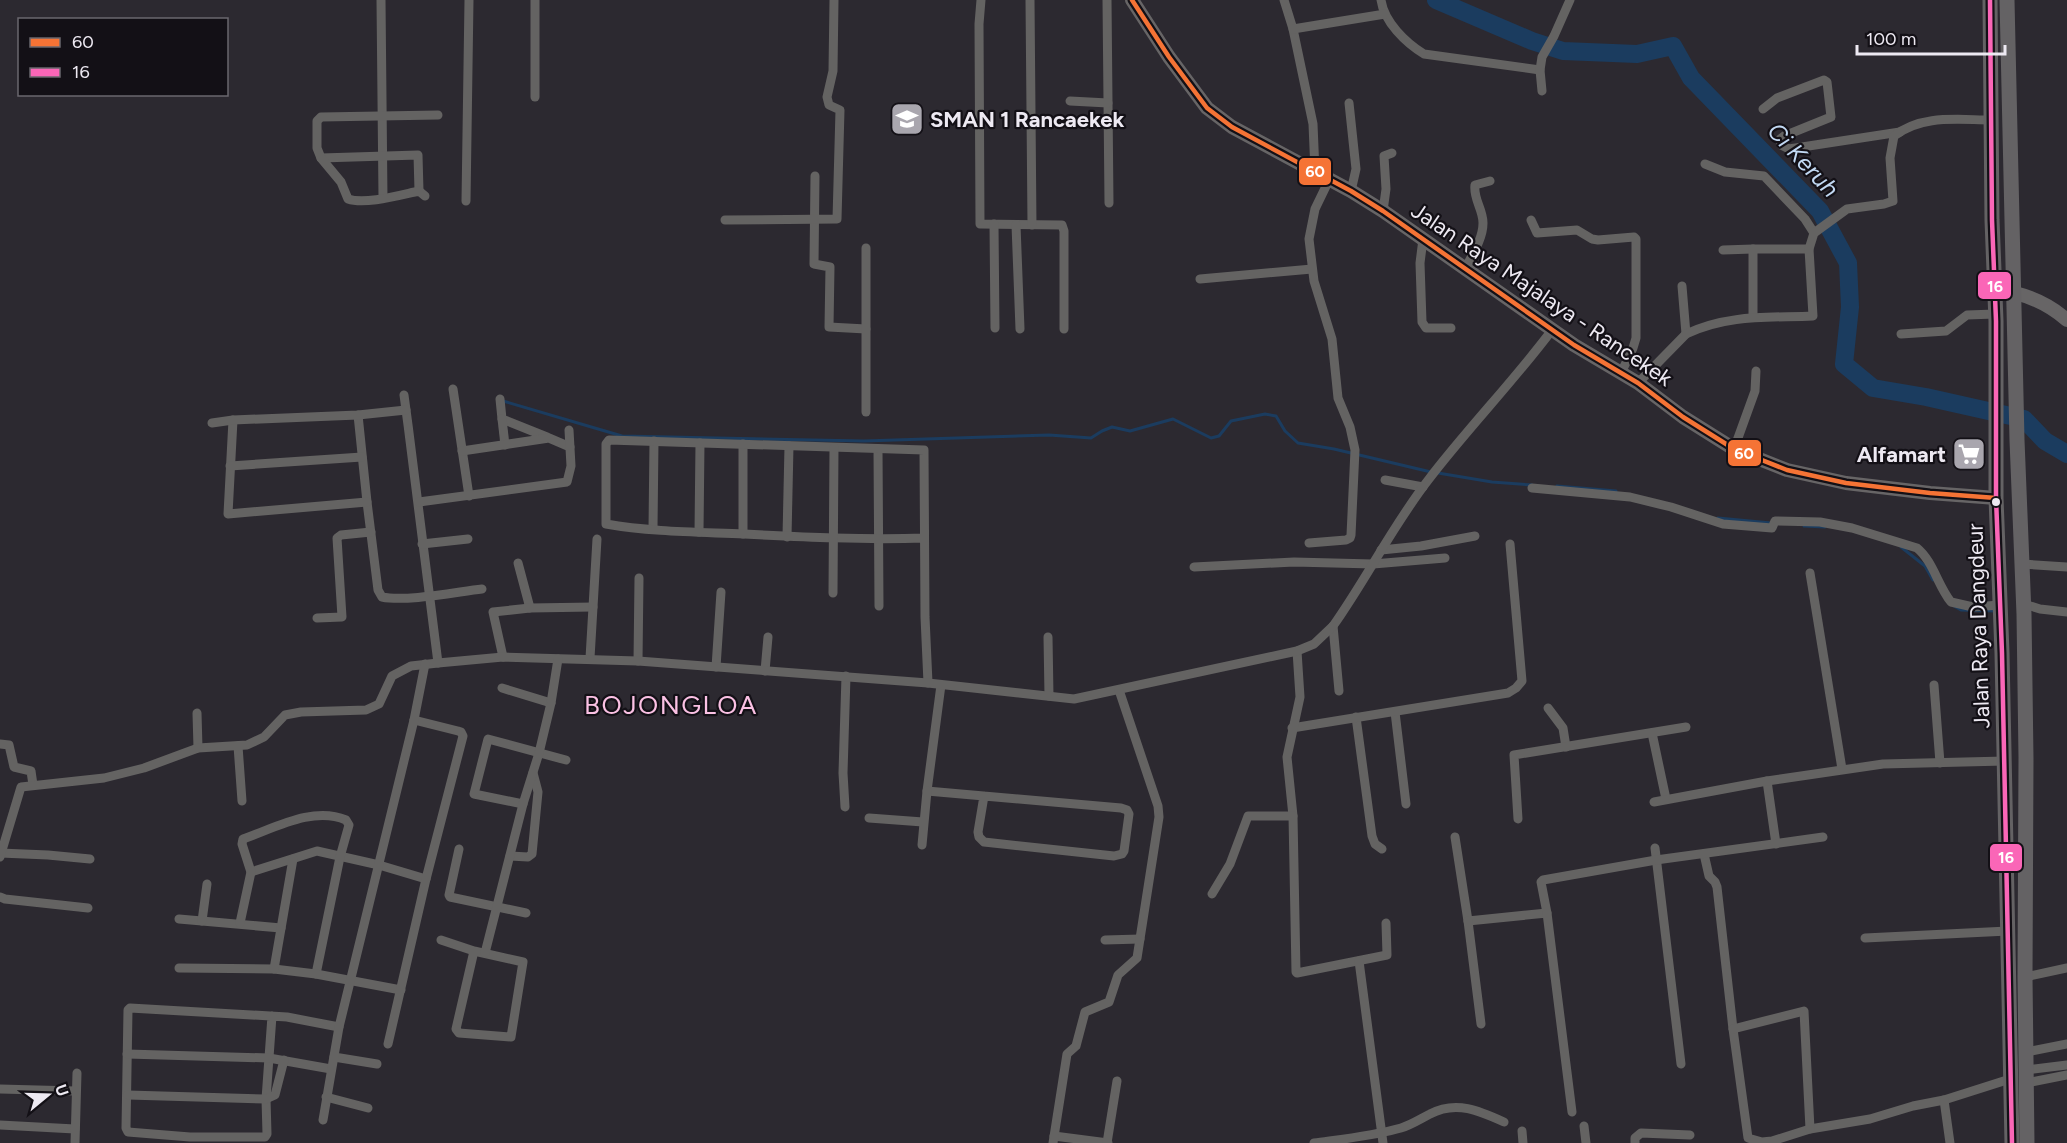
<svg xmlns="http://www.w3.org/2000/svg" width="2067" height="1143" font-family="Figtree,sans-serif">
<rect width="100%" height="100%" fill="#2c2930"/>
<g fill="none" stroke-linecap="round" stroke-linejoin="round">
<!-- stream -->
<g stroke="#1b3c5f" stroke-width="3">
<polyline points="503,401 622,436 864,441 1049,435 1091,438 1102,431 1112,427 1130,431 1173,419 1211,438 1219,436 1231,421 1265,414 1276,416 1285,431 1298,443 1334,449 1431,472"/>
<polyline points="1438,473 1492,482 1532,485"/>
<polyline points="1557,486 1616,491"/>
<polyline points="1718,518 1771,523"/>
<polyline points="1804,526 1825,527"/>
<polyline points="1901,547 1925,566 1933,580"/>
<polyline points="1954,606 1961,610 1997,611"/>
</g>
<!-- river -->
<polyline stroke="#1b3c5f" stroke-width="18" points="1436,0 1532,41 1563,51 1637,54 1673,46 1691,78 1820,211 1848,263 1850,307 1844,364 1873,388 1926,397 2024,419 2045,441 2067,454"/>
<!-- minor -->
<g stroke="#646362" stroke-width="9">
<polyline points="381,0 383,198"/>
<polyline points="535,0 535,97"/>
<polyline points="981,0 979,24 980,224 1062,225 1064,231 1064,329"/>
<polyline points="1030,0 1032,225"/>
<polyline points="1107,0 1109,203"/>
<polyline points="1284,0 1293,29 1313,124 1315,172"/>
<path d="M1381,0C1384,22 1406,43 1424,54L1540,70"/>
<polyline points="1293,29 1385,14"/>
<polyline points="1542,91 1540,70 1542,57 1554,36 1570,0"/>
<polyline points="1070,101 1108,103"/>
<polyline points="1349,103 1356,169 1351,191"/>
<polyline points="1763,109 1777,98 1824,80 1827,82 1831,117 1784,136 1780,139 1781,145 1789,149 1900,132"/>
<polyline points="321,158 418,155 419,191"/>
<polyline points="1705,164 1725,172 1764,176 1805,219 1814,233"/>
<polyline points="815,176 814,264 830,267 829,327 866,329"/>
<path d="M425,196L419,191C400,195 365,205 348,199L341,182L321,158L317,148V121L321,117L438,115"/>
<polyline points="466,201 469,0"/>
<polyline points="1383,211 1386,189 1384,156 1392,153"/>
<polyline points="725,220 837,219 840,110 829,105 827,97 833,71 834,0"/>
<polyline points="1531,220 1537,233 1577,230 1592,239 1598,240 1634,237 1636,239 1636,338 1633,348 1621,373"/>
<polyline points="994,224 995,328"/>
<polyline points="1016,225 1020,329"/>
<polyline points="1423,239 1420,263 1422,322 1426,328 1451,328"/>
<polyline points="866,248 866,412"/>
<polyline points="1723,250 1753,249"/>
<path d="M1465,269C1472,255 1483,239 1483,223C1483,209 1473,199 1475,185L1490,181"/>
<polyline points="1200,279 1312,269"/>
<polyline points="1682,286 1686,334"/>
<polyline points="1753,317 1753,249 1809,249"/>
<polyline points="1901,334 1946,331 1967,315 1995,314"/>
<path d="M1638,383L1686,334C1728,314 1769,318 1813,316L1809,249L1814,233L1847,209L1884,204L1893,201L1890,158L1894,136C1922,114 1958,120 1992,120"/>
<polyline points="453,389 469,496"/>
<path d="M404,395C416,484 427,573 438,663"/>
<polyline points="500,399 502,419 547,437"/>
<path d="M358,415L367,502L378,590L382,597C406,602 456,592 482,589"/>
<polyline points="502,419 505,445"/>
<polyline points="233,420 228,514 367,502"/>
<polyline points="212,423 233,420 358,415 406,410"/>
<polyline points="743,444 743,534"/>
<polyline points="878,449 879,606"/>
<polyline points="1734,449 1755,391 1756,371"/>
<polyline points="462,451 549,438 570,447"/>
<polyline points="230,466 362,457"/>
<polyline points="1385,480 1423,487"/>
<path d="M1532,488L1630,497L1671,507L1723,524L1772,528L1775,521L1820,522L1852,528L1917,548C1933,561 1938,586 1951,602L1973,607L2000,605"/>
<polyline points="419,502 567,482 571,466 569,430"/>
<polyline points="653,529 654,441"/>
<polyline points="699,532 700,443"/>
<polyline points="787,537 789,446"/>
<path d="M924,538C864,540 804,537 744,534C699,532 651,532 606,524V444L609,440L924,450L925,617L928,683"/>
<polyline points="1309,543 1346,540 1350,538 1351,535 1355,450 1350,427 1338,398 1332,339 1314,281 1309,239 1315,209 1329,180"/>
<polyline points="422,544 468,539"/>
<polyline points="1381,550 1421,546 1475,536"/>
<polyline points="518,563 530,608"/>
<polyline points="2022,564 2067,567"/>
<polyline points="1194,567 1294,562 1373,564 1445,558"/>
<polyline points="1810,573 1842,769"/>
<polyline points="833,593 834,448"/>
<polyline points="2024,604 2040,609 2067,612"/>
<polyline points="317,618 342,617 337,538 341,535 371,532"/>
<polyline points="1333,626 1339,691"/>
<polyline points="1048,637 1049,696"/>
<polyline points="503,657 493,612 530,608 593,607"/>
<polyline points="590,658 597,539"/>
<polyline points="638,661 639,578"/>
<polyline points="716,667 721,592"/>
<polyline points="765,671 768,637"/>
<polyline points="941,685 927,791 1121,808 1127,810 1129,814 1124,851 1122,854 1114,856 984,842 979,837 978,832 984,796"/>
<polyline points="1934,685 1940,763"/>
<polyline points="502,688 551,703"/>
<polyline points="1548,708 1563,728 1566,747"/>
<polyline points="1395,712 1406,804"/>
<polyline points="197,713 198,748"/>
<polyline points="1356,717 1372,836 1375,844 1382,849"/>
<polyline points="1292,728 1508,693 1516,688 1522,681 1510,544"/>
<polyline points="1652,733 1666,799"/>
<polyline points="0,744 9,745 14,767 31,771 33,785"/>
<polyline points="238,746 242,801"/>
<polyline points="1767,781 1776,844"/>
<polyline points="1654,802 1767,781 1883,764 2005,761"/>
<polyline points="523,804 474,794 488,739 566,760"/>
<polyline points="845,807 843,773 846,676"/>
<polyline points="1293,816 1287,757 1300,697 1297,651"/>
<polyline points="869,818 923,822"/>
<polyline points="1518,819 1514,755 1686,727"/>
<polyline points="1455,837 1468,921 1547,913"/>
<polyline points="922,845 927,791"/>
<polyline points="1655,848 1681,1064"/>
<polyline points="459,849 449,895 450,897 526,913"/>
<polyline points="0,853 48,855 90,859"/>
<polyline points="1704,854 1709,876 1715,882 1717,887 1733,1029 1748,1138 1762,1142 1772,1141 1810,1129 1870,1119 1913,1106 1944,1100 2010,1079"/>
<polyline points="510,856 528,857 532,854 538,792 533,773"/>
<path d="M0,857L21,787L104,778L144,768L198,748L247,745L264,737L285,715L301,712L366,710L379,704L392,676L411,666L438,663L503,657L638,661L928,683L1074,699L1297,651L1314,644L1333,626C1367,578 1393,525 1429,479C1468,428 1513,382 1552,330"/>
<polyline points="251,872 317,851 379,865 426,879"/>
<polyline points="1212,894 1230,864 1248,816 1293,816 1296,972 1297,973 1387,955 1386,923"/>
<polyline points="0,897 5,899 88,908"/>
<polyline points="179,919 281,928"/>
<polyline points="202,921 207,884"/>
<polyline points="1468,921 1481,1024"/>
<path d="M240,923L251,872L242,844L243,839C275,828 313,806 346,820L349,825L340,857L316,974"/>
<polyline points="1865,938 2008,931"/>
<polyline points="441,940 474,951 523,962 511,1037 459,1033 456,1029 474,951"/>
<polyline points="1105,940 1140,939"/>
<polyline points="485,953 523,804 539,753 551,703 558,659"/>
<polyline points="1359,961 1383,1143"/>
<polyline points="179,968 274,969 316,974 401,990"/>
<polyline points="274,969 293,859"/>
<polyline points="2025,977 2067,968"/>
<polyline points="272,1016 266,1099 267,1134 265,1137 190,1137 128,1132 126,1128 128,1010 130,1008 287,1017 339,1027"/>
<polyline points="1733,1029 1804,1011 1810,1129"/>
<polyline points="388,1044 426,879 463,736 461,732 458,731 414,720"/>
<polyline points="2026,1052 2067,1044"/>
<polyline points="127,1054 269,1058 331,1069"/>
<polyline points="334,1057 377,1064"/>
<polyline points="2026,1070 2067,1065"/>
<polyline points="2026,1083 2067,1075"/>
<polyline points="0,1089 76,1091"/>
<polyline points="128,1095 266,1099 275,1095 284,1060"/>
<polyline points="326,1097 368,1108"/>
<polyline points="1944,1100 1950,1143"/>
<polyline points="1572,1112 1547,913 1541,882 1543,880 1656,860 1823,837"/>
<polyline points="323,1120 339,1027 414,720 425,664"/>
<polyline points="0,1125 75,1129"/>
<polyline points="1584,1126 1586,1143"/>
<polyline points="1522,1131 1523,1143"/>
<polyline points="1054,1136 1108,1143"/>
<polyline points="75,1143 77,1073"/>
<polyline points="1053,1143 1067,1054 1076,1046 1085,1012 1109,1002 1118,975 1137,958 1159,817 1158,806 1119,690"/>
<polyline points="1107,1143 1117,1081"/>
<path d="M1314,1143C1343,1139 1373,1136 1401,1128C1411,1125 1420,1119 1430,1114C1456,1100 1480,1111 1504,1122"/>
<polyline points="1635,1143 1635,1138 1641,1133 1690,1135"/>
</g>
<!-- secondary -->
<g stroke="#676566" stroke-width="14">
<polyline points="1132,0 1169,57 1207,108 1232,127 1351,191 1383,211 1574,345 1638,383 1683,417 1734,449 1787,470 1846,483 1930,493 1996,498"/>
<path d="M2015,293C2035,298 2051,306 2067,320"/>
</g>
<!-- trunk -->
<g stroke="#646264" stroke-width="15">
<polyline points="1990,0 1992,220 1996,321 1996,498 2002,653 2012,1143"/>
<polyline points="2007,0 2017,440 2024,614 2026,758 2025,977 2027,1143"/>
</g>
<defs>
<polyline id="bus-1" points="1132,0 1169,57 1207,108 1232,127 1351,191 1383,211 1574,345 1638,383 1683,417 1734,449 1787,470 1846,483 1930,493 1996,498"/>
<polyline id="bus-2" points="1990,0 1992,220 1996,321 1996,498 2002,653 2012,1143"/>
</defs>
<!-- bus-1 casing -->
<use href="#bus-1" stroke="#131016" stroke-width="9"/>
<!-- bus-2 casing -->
<use href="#bus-2" stroke="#131016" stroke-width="9"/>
<!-- bus-1 -->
<use href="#bus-1" stroke="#f57335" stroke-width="4.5"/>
<!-- bus-2 -->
<use href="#bus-2" stroke="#fa66b7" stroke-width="4.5"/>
</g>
<!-- icons -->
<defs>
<symbol id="school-square" viewBox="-11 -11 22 22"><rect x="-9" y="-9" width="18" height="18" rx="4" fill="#a9a6ae" stroke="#131016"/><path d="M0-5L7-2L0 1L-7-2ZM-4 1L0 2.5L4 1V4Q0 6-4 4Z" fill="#fff"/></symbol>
<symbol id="supermarket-square" viewBox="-11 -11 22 22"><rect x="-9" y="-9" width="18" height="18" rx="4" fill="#a9a6ae" stroke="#131016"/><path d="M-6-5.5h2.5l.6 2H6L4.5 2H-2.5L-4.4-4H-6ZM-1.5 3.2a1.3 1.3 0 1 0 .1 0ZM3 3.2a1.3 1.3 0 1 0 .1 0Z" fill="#fff"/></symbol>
</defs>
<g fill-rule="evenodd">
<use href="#school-square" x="888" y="100" width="38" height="38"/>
<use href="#supermarket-square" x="1950" y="435" width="38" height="38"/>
</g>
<!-- markers -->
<circle fill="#ede9f2" stroke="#131016" stroke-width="2" cx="1996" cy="502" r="5"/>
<g text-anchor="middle" stroke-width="4.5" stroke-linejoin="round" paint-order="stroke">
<!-- poi labels -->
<g font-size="22" font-weight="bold" fill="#ede9f2" stroke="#131016" text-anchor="start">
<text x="930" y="127">SMAN 1 Rancaekek</text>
<text x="1946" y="462" text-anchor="end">Alfamart</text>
</g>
<!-- street labels -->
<g font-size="22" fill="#ede9f2" stroke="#131016">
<text transform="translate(1542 294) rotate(34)" y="8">Jalan Raya Majalaya - Rancekek</text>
<text transform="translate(1978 626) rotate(-92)" y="8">Jalan Raya Dangdeur</text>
</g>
<!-- water labels -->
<g font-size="24" font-style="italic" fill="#c2d9f3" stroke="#131016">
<text transform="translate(1803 160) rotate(47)" y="8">Ci Keruh</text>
</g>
<!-- quarter labels -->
<g font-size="26" letter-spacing="1.5" fill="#fbc1e4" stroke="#131016">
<text x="671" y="714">BOJONGLOA</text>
</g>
</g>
<g stroke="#131016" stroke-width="2">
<rect x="1298" y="157" width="34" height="29" rx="6" fill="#f57335"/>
<rect x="1977" y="271" width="35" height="29" rx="6" fill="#fa66b7"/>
<rect x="1727" y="439" width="35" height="28" rx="6" fill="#f57335"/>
<rect x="1989" y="843" width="34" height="29" rx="6" fill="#fa66b7"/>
</g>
<g font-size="16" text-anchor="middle" font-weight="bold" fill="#fff">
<text x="1315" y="177">60</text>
<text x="1995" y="292">16</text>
<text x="1744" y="459">60</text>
<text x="2006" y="863">16</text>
</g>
<!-- legend -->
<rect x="18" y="18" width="210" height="78" fill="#131016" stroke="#6a676e" stroke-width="1.5"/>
<rect x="30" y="38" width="30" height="9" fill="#f57335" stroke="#6a676e" stroke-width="1.5"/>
<text x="72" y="48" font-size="18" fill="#ede9f2">60</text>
<rect x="30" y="68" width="30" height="9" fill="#fa66b7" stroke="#6a676e" stroke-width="1.5"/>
<text x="72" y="78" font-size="18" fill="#ede9f2">16</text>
<!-- north arrow -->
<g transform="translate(48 1095) rotate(71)" stroke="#131016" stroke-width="4.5" paint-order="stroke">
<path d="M0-4.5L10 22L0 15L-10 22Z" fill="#ede9f2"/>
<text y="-9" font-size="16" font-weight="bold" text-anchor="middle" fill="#ede9f2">U</text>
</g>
<!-- scale -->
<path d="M1857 45v9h148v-9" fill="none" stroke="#ede9f2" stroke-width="3"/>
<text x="1866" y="45" font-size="18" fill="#ede9f2" stroke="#131016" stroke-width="4.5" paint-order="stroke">100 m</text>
</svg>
